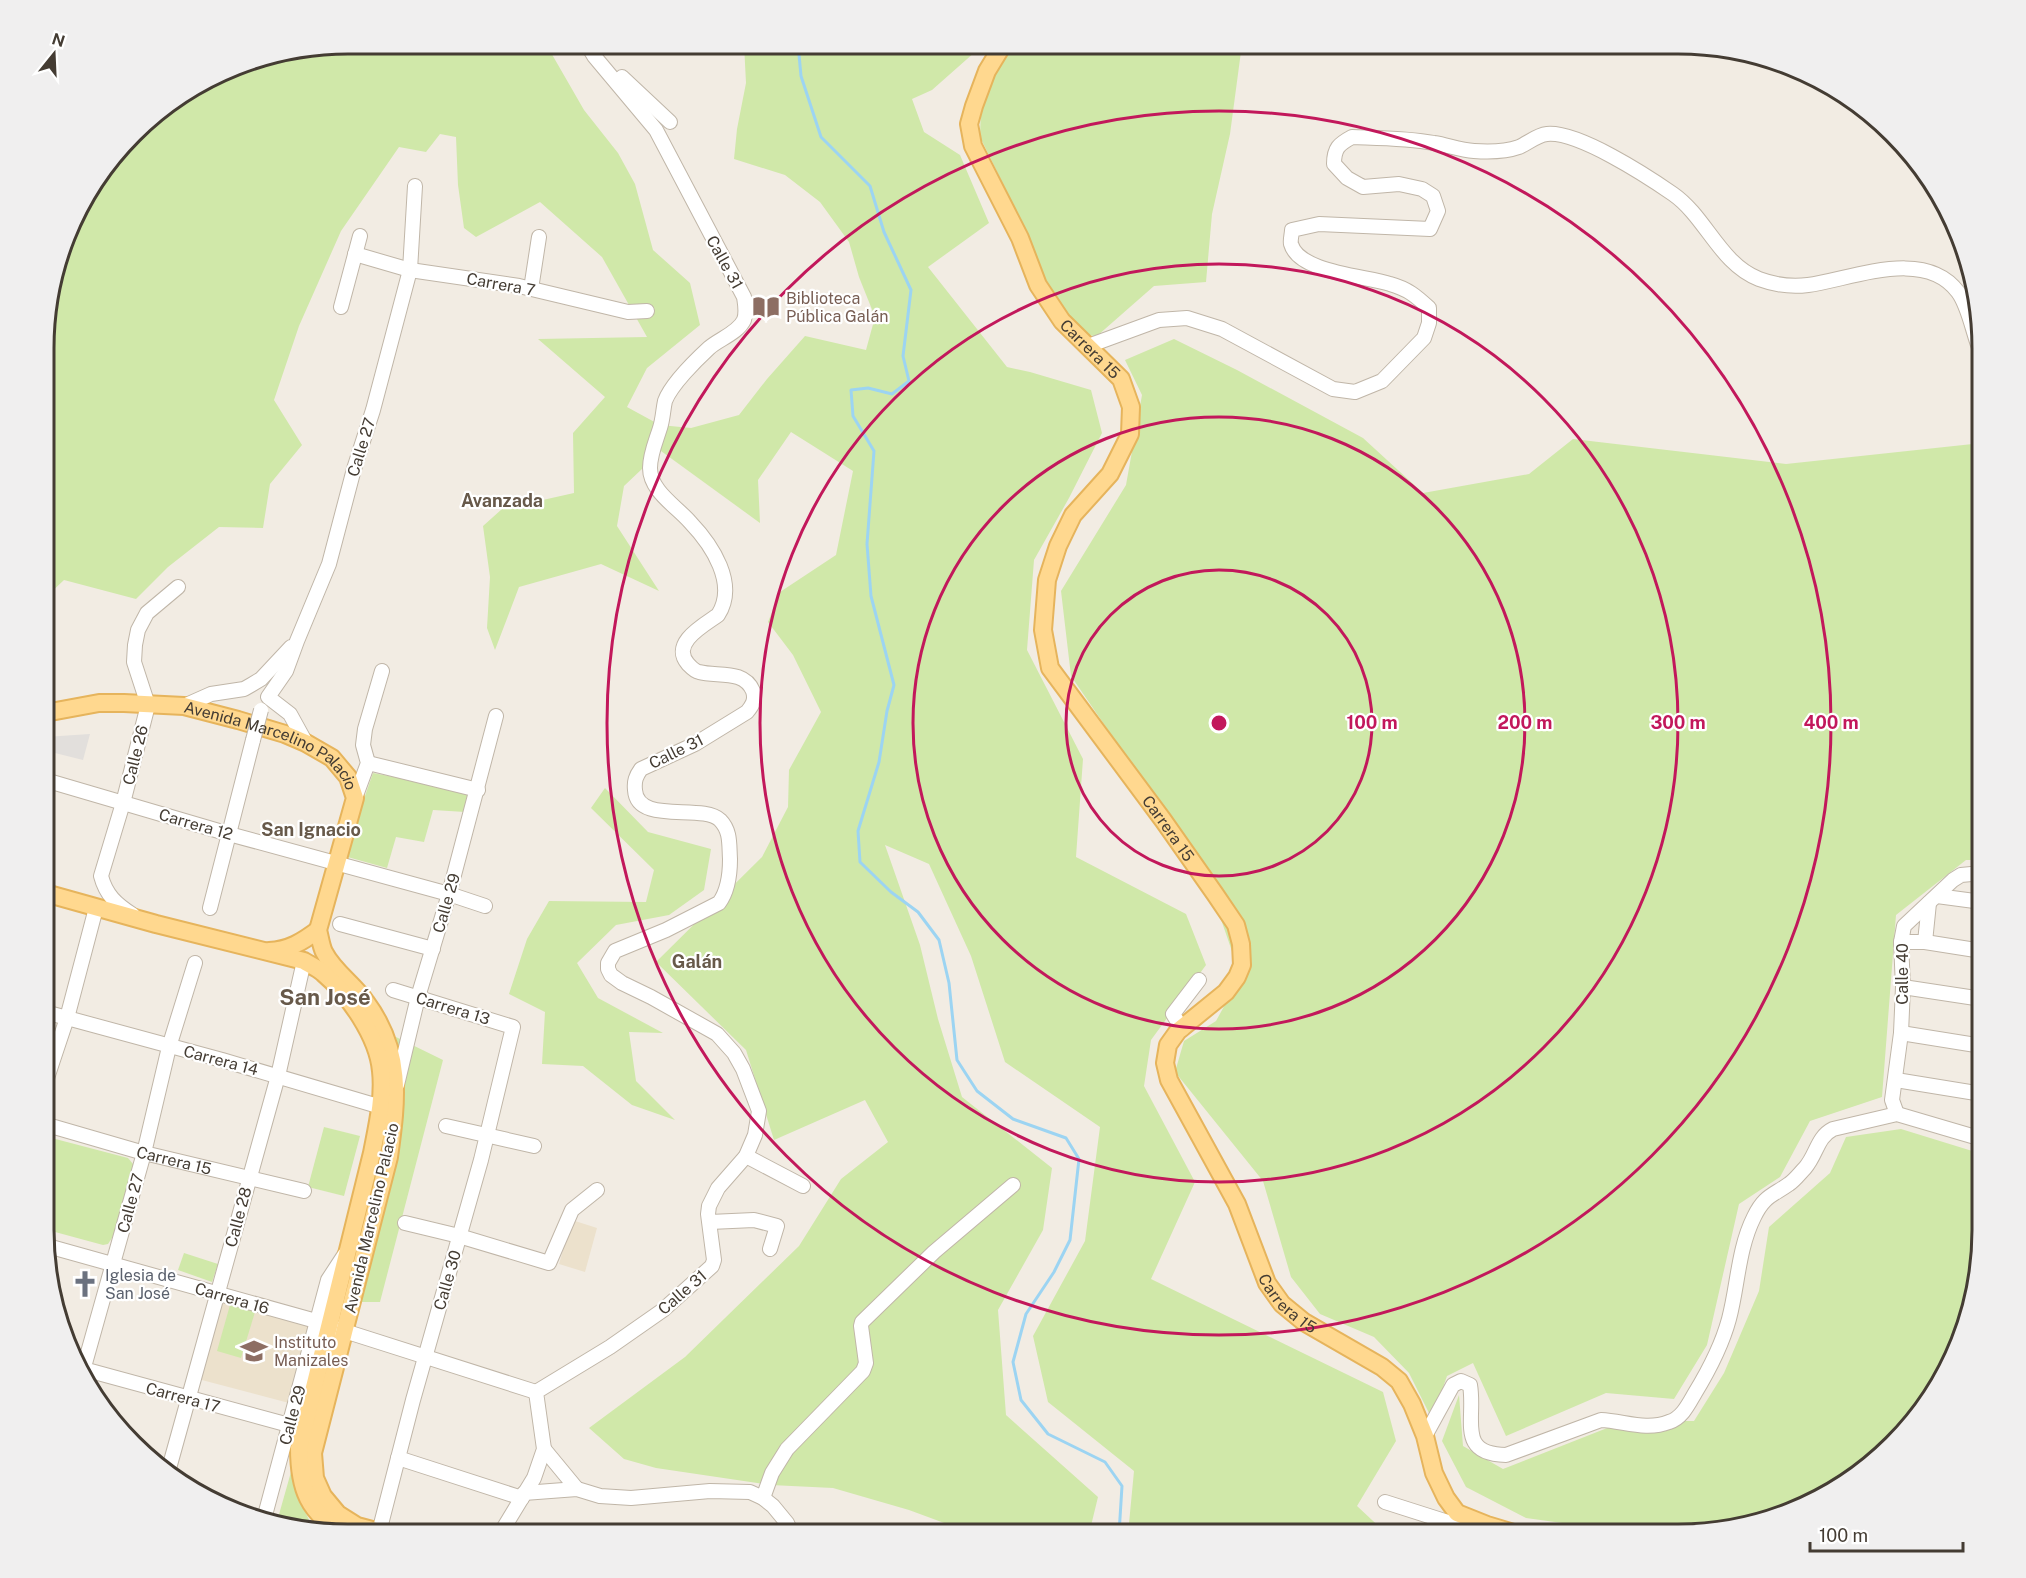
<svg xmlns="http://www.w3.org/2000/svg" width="2026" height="1578" font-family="'Public Sans',sans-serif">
<rect width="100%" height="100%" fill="#f2ece3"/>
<!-- education -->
<g fill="#ece1cc">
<polygon points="572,1220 597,1228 585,1272 559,1264"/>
<polygon points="219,1299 310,1323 289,1403 198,1379"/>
</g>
<!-- green -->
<g fill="#d0e8a9">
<polygon points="348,44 546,44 584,110 618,153 635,184 653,250 690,283 700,325 647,368 627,407 660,425 691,428 739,415 767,379 805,336 866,350 875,317 859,277 849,242 820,202 785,175 734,159 737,129 746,83 744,44 978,44 975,52 932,90 912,99 924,132 960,155 989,223 928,267 1007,367 1030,372 1091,390 1102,433 1069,498 1034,560 1027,650 1083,759 1076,857 1186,914 1206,965 1151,1040 1144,1086 1195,1182 1151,1279 1383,1392 1396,1441 1357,1506 1387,1534 1128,1534 1134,1471 1048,1402 1033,1336 1085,1241 1100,1127 1005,1062 971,956 929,864 885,845 920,945 938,1019 962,1097 1052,1168 1043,1230 998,1310 1006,1415 1098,1497 1089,1534 974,1534 909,1510 833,1488 771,1485 656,1468 624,1459 589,1428 685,1357 799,1246 841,1179 888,1142 865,1100 774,1140 746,1050 656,962 762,857 788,807 789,770 821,712 793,655 768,622 780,592 836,555 853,471 791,432 758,480 760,523 661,451 624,486 617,526 659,591 601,564 519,587 495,650 487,628 490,577 483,526 502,509 574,493 573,433 605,397 538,339 647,337 602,257 540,202 476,237 464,228 458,185 456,137 440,134 426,152 399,147 341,231 299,326 274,400 302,445 270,484 263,528 219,527 168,567 136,599 64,580 46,597 46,308 84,196 147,119 250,60"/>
<polygon points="1011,44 1242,44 1230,134 1212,214 1206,282 1154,286 1097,336 1082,335 1036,273 1026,230 980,137 981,103"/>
<polygon points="1174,339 1237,370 1363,438 1423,493 1529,474 1573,439 1786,464 1982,443 1982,860 1966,860 1896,915 1882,1097 1810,1121 1780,1177 1739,1204 1707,1345 1674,1399 1606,1393 1506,1436 1473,1363 1447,1376 1432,1419 1409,1373 1374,1337 1320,1314 1291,1277 1263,1181 1175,1072 1184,1041 1216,1021 1233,990 1235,960 1204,870 1071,676 1061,591 1126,485 1142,395 1125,360"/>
<polygon points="373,773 472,792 465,812 433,810 424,842 396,837 387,868 344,856"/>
<polygon points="605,788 648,832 711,849 704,890 669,915 616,925 577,963 598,998 663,1033 629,1032 636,1081 675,1120 632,1105 583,1066 542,1064 545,1012 509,994 527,939 549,901 646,902 654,870 591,808"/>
<polygon points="396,1037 443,1060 380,1302 358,1302 403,1114"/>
<polygon points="324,1127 360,1136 344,1196 308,1187"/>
<polygon points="1901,1129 1982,1154 1982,1250 1959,1347 1907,1431 1863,1472 1802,1507 1796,1498 1781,1514 1678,1534 1642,1534 1526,1518 1466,1487 1442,1441 1459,1395 1463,1446 1503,1469 1625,1421 1694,1421 1724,1373 1759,1291 1769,1227 1830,1173 1846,1137"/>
<polygon points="44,1136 128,1158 133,1164 133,1170 114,1235 108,1244 103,1245 44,1229"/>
<polygon points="184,1253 218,1264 212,1282 178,1270"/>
<polygon points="230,1305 255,1312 241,1358 217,1351"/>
<polygon points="291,1472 297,1495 313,1528 278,1518"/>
</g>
<!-- parking -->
<polygon fill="#e2dfdc" points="90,734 83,760 55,753 48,778 45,778 45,737"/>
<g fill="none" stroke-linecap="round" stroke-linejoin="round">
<!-- stream -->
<polyline stroke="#9cd4f2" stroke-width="3" points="798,44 801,76 821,137 870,186 884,232 911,290 903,356 909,381 892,394 868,388 851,390 853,416 874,451 867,544 871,596 894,685 887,711 879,762 858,831 860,862 891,892 918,912 939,940 949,983 957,1060 977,1091 1013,1119 1066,1138 1079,1159 1070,1240 1054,1272 1026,1314 1013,1362 1021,1400 1048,1434 1105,1462 1122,1486 1119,1534"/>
<defs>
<g id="minor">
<polyline points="243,64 267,57"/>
<polyline points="622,77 670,122"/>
<polyline points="355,254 410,270 519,286 628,312 647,311"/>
<polyline points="531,289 539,237"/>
<polyline points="341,307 360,236"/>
<path d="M1088,346L1159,320L1187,318L1222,329L1333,389L1355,392L1382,381L1424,338L1429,323V308C1416,296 1408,289 1390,284C1367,276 1299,273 1291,244C1290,240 1292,234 1292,230L1319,224L1430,229L1438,211L1433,196L1422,189L1399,184L1363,187L1347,178L1334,164C1334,148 1339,144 1352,137C1379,138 1407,138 1434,143C1447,145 1460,150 1474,151C1488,152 1505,152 1519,147C1528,143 1537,135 1547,134C1578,131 1647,176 1673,194C1706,217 1720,264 1759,279C1775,285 1792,287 1808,285C1852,279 1925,247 1958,292C1970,308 1973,336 1982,355"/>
<polyline points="184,706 211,694 244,689 251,685 261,679 291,647"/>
<polyline points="306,743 290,714 268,697 286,671 297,641 329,564 354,469 373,410 410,270 415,186"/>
<polyline points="368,763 478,790"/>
<polyline points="45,780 229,834 449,894 485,906"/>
<polyline points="355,798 368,763 363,745 365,729 382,671"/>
<polyline points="1937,896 1982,902"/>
<polyline points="210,908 253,740"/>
<path d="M133,915C116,904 106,895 101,876L123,803L148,705L134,662L135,645L138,630L147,613L178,587"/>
<polyline points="340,924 433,949"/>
<polyline points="1901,942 1925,942 1982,951"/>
<polyline points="1925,942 1929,903"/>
<polyline points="1903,987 1982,999"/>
<polyline points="45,1012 222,1060 388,1109"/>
<polyline points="1182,1029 1173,1014 1199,980"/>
<polyline points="1901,1033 1982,1046"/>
<polyline points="1896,1080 1982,1094"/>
<polyline points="45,1084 67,1018 96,908"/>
<polyline points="397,1085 418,997 449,894 496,716"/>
<polyline points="1897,1114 1892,1100 1901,1033 1903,987 1901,942 1904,926 1953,880 1961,875 1982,873"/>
<path id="s1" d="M44,1124L144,1153L304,1191"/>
<polyline points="446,1126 534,1146"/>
<polyline points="746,1156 803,1186"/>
<polyline points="710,1222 754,1220 777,1226 770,1249"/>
<polyline points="405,1223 459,1236 549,1263 572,1210 597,1190"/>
<polyline points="44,1245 316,1321"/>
<polyline points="335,1328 536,1392"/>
<polyline points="76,1367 289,1425"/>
<polyline points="82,1374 144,1153 169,1047 195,963"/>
<path d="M1425,1436L1453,1385L1461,1381L1470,1385C1476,1419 1456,1454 1506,1455L1601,1420C1624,1421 1646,1431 1669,1422C1682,1418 1688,1405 1695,1393C1709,1370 1722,1345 1729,1319C1738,1285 1738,1249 1754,1217C1764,1196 1772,1196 1789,1184C1795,1180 1800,1173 1805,1168C1817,1154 1817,1137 1833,1129L1897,1114L1982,1139"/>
<polyline points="544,1449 577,1489"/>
<polyline points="398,1458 522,1498"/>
<polyline points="168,1472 278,1076 304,961"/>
<polyline points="524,1493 577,1489 600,1496 631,1498 710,1491 750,1492 763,1498 773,1506 787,1523 792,1534"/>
<polyline points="763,1498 772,1473 787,1449 863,1371 866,1363 861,1326 862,1322 934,1252 1013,1185"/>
<polyline points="1385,1502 1454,1524"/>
<polyline points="264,1519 328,1280 345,1254"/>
<polyline points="379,1532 413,1400 481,1160 513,1027 393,990"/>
<path d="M500,1534L534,1478L544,1449L536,1392L610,1347L663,1310L712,1266L714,1260L708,1214L709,1206L718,1188L746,1156L755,1135L759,1111L743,1069L734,1053L717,1034L651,997L622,983L611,975L608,969V963L615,951L666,930L719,903C728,891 730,874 730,859C729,845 731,831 720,820C702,803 637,825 635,790C634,781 636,776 641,769L695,744L747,712C752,706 756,700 753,691C744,669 717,677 699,672C694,671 691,667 688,664C670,643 704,625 718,615C738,584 712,545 690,522C676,506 650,491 650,468C650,454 656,441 660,428C663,419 663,410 665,401C671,385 696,360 709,348C719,339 738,333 744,320C747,312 745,304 744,297L656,130L594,56L587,44"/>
</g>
<g id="major">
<path id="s2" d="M1002,44L1001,48L987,71L974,106L969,124L973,146L1020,238L1038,285L1062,321L1121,379L1131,407L1130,434L1110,474L1073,515L1058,546L1047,580L1043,630L1050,668L1163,820L1215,894L1236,925L1241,944L1242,965L1237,977L1226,992L1178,1031L1168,1045L1165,1063L1169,1080L1237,1204L1267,1283L1282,1304L1304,1322L1382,1367L1399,1381L1412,1404L1425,1436L1434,1473L1446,1498L1457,1513L1487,1525L1517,1534"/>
<path id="s3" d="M45,713L99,703H124L184,706L238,720L285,734L306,743L332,758L348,777L355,798L318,930C320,937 321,946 324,952C334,972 354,984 366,1002C403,1052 397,1099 389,1157L313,1453L315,1478L323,1496L338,1514L357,1526L387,1534"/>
<path d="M45,893L156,924L304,961C310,965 318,968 323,973C349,995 378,1037 381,1071C384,1098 377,1127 372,1153L299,1448C299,1489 308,1512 344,1534"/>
<path d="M269,951C289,950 302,942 318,930"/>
</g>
</defs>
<!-- minor casing -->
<use href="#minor" stroke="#c0b6a8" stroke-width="16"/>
<!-- major casing -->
<use href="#major" stroke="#e6b45c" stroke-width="20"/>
<!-- minor -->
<use href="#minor" stroke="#fff" stroke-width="14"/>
<!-- major -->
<use href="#major" stroke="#ffd88f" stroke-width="16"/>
<defs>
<polyline id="minor-bridge" points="253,740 261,710"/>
</defs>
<!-- minor-bridge casing -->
<use href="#minor-bridge" stroke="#c0b6a8" stroke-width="16" stroke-linecap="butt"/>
<!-- minor-bridge -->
<use href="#minor-bridge" stroke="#fff" stroke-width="14"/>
</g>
<!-- distance rings -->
<g fill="none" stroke="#c2185b" stroke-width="3">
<circle cx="1219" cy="723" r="153"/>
<circle cx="1219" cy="723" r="306"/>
<circle cx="1219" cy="723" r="459"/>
<circle cx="1219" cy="723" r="612"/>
</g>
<!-- icons -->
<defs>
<symbol id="library-bare" viewBox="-9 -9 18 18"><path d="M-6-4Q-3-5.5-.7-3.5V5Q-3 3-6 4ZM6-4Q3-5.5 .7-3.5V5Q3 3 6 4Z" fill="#8d6e63" stroke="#fff" stroke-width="2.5" paint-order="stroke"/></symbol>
<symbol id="church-bare" viewBox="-9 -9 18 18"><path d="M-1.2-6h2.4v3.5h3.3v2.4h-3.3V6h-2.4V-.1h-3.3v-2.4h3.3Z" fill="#6b7280" stroke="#fff" stroke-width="2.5" paint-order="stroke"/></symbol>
<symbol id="school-bare" viewBox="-9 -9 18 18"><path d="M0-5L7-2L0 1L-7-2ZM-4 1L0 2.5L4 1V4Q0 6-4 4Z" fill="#8d6e63" stroke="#fff" stroke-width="2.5" paint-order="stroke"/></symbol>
</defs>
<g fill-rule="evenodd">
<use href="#library-bare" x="747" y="288" width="38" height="38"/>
<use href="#church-bare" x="66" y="1265" width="38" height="38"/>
<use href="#school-bare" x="235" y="1332" width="38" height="38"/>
</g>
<g text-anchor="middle" stroke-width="4.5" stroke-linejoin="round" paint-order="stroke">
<!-- street labels -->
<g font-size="16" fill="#443c33" stroke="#fff">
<text transform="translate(725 262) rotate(61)" y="6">Calle 31</text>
<text transform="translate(501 284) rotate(10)" y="6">Carrera 7</text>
<text dy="6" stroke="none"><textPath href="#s2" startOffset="346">Carrera 15</textPath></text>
<text transform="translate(361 447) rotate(-73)" y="6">Calle 27</text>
<text dy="6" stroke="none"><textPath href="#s3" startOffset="238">Avenida Marcelino Palacio</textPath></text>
<text transform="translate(676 751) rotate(-26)" y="6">Calle 31</text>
<text transform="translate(135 755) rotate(-76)" y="6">Calle 26</text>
<text transform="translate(196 824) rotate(16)" y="6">Carrera 12</text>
<text dy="6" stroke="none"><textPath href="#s2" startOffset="904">Carrera 15</textPath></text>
<text transform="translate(446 903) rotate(-74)" y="6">Calle 29</text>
<text transform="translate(1902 974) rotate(-90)" y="6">Calle 40</text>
<text transform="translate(453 1008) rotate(17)" y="6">Carrera 13</text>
<text transform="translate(221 1060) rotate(15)" y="6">Carrera 14</text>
<text dy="6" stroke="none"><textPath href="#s1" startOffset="135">Carrera 15</textPath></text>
<text transform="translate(130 1203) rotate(-75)" y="6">Calle 27</text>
<text transform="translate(238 1217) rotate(-75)" y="6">Calle 28</text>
<text transform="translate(371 1218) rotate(-77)" y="6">Avenida Marcelino Palacio</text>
<text transform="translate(447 1280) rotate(-74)" y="6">Calle 30</text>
<text transform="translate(682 1292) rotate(-41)" y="6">Calle 31</text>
<text transform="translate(232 1298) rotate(16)" y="6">Carrera 16</text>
<text dy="6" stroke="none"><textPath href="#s2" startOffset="1464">Carrera 15</textPath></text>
<text transform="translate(183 1397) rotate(15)" y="6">Carrera 17</text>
<text transform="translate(292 1415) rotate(-75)" y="6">Calle 29</text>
</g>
<!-- education labels -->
<g font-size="16" fill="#785e54" stroke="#fff" text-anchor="start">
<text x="786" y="304">Biblioteca<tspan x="786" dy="18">Pública Galán</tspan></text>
<text x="274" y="1348">Instituto<tspan x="274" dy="18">Manizales</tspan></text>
</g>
<!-- worship labels -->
<g font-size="16" fill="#5b616d" stroke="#fff" text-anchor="start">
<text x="105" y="1281">Iglesia de<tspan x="105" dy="18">San José</tspan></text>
</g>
<!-- neighbourhood labels -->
<g font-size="18" font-weight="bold" fill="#67594a" stroke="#fff">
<text x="502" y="507">Avanzada</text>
<text x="311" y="836">San Ignacio</text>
<text x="697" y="968">Galán</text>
</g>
<!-- district labels -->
<g font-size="22" font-weight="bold" fill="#67594a" stroke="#fff">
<text x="325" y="1005">San José</text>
</g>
</g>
<!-- crop -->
<path d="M0 0H2026V1578H0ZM348 54H1678A294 294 0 0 1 1972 348V1230A294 294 0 0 1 1678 1524H348A294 294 0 0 1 54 1230V348A294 294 0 0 1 348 54Z" fill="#f0efef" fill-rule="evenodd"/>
<path fill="none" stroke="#443c33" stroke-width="3" d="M348 54H1678A294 294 0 0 1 1972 348V1230A294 294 0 0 1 1678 1524H348A294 294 0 0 1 54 1230V348A294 294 0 0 1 348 54Z"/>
<circle cx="1219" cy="723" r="9" fill="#c2185b" stroke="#fff" stroke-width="3"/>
<g font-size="18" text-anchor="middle" font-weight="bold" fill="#c2185b" stroke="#fff" stroke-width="4.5" stroke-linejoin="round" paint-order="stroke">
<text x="1372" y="729">100 m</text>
<text x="1525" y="729">200 m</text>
<text x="1678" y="729">300 m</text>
<text x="1831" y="729">400 m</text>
</g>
<!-- north arrow -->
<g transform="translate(54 54) rotate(18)" stroke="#ffffff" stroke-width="4.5" paint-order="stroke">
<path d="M0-4.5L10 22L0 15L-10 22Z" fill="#443c33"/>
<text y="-9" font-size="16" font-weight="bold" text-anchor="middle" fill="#443c33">N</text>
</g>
<!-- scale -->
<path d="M1810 1542v9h153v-9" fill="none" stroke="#443c33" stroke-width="3"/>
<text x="1819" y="1542" font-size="18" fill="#443c33" stroke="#ffffff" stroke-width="4.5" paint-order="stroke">100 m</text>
</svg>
